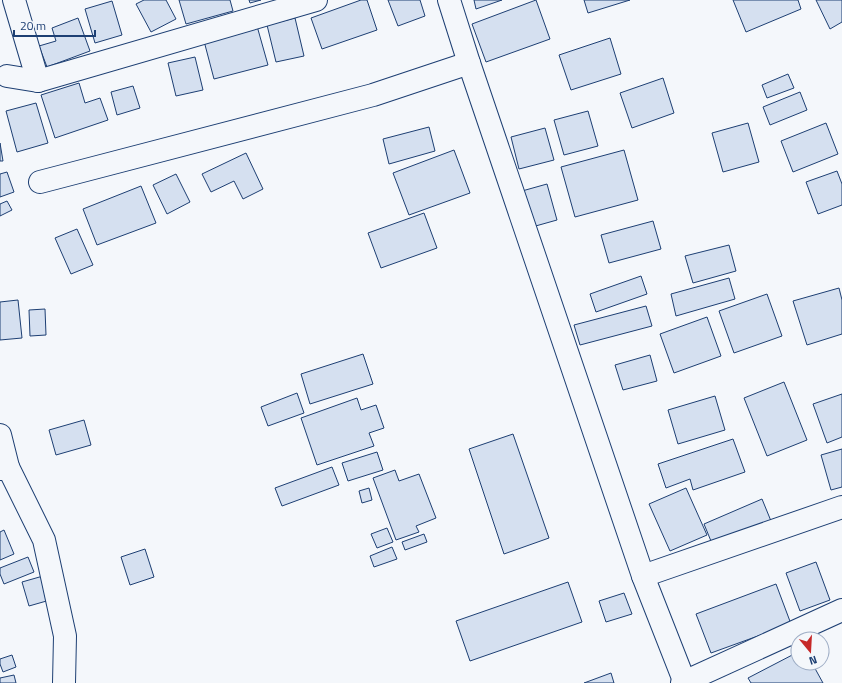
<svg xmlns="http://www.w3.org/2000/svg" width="842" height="683" font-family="'Titillium Web',sans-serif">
<rect width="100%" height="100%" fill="#f4f7fb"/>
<!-- building -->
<g fill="#d5e0f0" stroke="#1d3f73">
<polygon points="144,0 166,0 176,19 151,32 136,4"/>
<polygon points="179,0 230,0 233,11 186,24"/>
<polygon points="249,0 261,0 250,3"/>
<polygon points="361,0 367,0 377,30 322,49 311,18"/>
<polygon points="388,0 420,0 425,16 398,26"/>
<polygon points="474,0 502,0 476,9"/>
<polygon points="536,0 550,39 486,62 472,24"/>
<polygon points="584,0 630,0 588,13"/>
<polygon points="733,0 798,0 801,9 746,32"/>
<polygon points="816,0 842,0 842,22 830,29"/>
<polygon points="112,1 122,35 95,43 85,9"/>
<polygon points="78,18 90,51 47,67 39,46 56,41 52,28"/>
<polygon points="295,18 304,56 276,62 267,25"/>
<polygon points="257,26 268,65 214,79 204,41"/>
<polygon points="610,38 621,74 571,90 559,55"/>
<polygon points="195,57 203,90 176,96 168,63"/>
<polygon points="788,74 794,88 767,98 762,85"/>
<polygon points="663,78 674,113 632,128 620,93"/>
<polygon points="79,83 85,103 100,98 108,120 55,138 41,95"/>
<polygon points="133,86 140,108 117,115 111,92"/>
<polygon points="800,92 807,110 770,125 763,107"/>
<polygon points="36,103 48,143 17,152 6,111"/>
<polygon points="588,111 598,146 564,155 554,120"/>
<polygon points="748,123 759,162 723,172 712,133"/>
<polygon points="826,123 838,154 793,172 781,141"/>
<polygon points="429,127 435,151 389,164 383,139"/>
<polygon points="545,128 554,160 519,169 511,137"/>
<polygon points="0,143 3,161 0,161"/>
<polygon points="454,150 470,193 409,215 393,173"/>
<polygon points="624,150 638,200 575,217 561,167"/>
<polygon points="246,153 263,189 243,199 234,181 211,192 202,174"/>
<polygon points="837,171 842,184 842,205 818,214 806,182"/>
<polygon points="7,172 14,192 0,197 0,174"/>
<polygon points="176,174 190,202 167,214 153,185"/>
<polygon points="547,184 557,220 532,227 522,191"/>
<polygon points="141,186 156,223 97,245 83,209"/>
<polygon points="7,201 12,210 0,216 0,204"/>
<polygon points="424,213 437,248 381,268 368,233"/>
<polygon points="653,221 661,249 609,263 601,235"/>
<polygon points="77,229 93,265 71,274 55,238"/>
<polygon points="729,245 736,271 693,283 685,256"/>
<polygon points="641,276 647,294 596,312 590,294"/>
<polygon points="729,278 735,299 676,316 671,294"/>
<polygon points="839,288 842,300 842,334 807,345 793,301"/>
<polygon points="767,294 782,336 734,353 719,311"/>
<polygon points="18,300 22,338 0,340 0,302"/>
<polygon points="646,306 652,326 580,345 574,325"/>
<polygon points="45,309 46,335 30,336 29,310"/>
<polygon points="707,317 721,356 674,373 660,334"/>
<polygon points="363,354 373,384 310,404 301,374"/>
<polygon points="650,355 657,381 623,390 615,365"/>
<polygon points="784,382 807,440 767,456 744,398"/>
<polygon points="297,393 304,413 268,426 261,407"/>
<polygon points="842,394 842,437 827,443 813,404"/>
<polygon points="715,396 725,430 678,444 668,410"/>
<polygon points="357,398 361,410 376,405 384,428 369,433 374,446 317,465 301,418"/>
<polygon points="84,420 91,445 56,455 49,430"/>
<polygon points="513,434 549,538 504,554 469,449"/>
<polygon points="733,439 745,472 693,490 690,479 666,488 658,464"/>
<polygon points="842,449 842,487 831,490 821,455"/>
<polygon points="377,452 383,470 348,481 342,463"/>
<polygon points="332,467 339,485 282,506 275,488"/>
<polygon points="395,470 399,481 419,474 436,518 416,526 419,532 396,540 373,478"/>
<polygon points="369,488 372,500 362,503 359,491"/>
<polygon points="686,488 707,535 670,551 649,504"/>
<polygon points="762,499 771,521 713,546 704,524"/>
<polygon points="387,528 393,542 377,548 371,534"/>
<polygon points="4,530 14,554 0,560 0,532"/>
<polygon points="424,534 427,542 405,550 402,542"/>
<polygon points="392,547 397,559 374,567 370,556"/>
<polygon points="145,549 154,577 130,585 121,557"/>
<polygon points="28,557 34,572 4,584 0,574 0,568"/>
<polygon points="816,562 830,600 800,611 786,573"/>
<polygon points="43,576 50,600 29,606 22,582"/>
<polygon points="568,582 582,622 470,661 456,621"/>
<polygon points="776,584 791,624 711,653 696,614"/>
<polygon points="624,593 632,614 606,622 599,601"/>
<polygon points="798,652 798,663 812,663 823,683 751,683 748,678"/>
<polygon points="12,655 16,667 3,672 0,664 0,659"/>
<polygon points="611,673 614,683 584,683"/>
<polygon points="14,675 16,683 0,683 0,678"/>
</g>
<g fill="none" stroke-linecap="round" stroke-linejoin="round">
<defs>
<g id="minor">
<polyline points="14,0 38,81"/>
<polyline points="449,0 469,63 643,576 685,683"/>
<polyline points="7,76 38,81 316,0"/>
<polyline points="40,182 373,95 469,63"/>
<polyline points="0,435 8,467"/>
<polyline points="0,469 8,467 44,540 65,636 64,683"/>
<polyline points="643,576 842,507"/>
<polyline points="682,683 842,610"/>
</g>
</defs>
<!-- minor casing -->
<use href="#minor" stroke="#1d3f73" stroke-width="24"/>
<!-- minor -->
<use href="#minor" stroke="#f4f7fb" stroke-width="22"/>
</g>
<!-- north arrow -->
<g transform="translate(810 651) rotate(162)"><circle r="19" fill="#f4f7fb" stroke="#9eadc5"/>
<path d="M0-3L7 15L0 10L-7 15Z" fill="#c62828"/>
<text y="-6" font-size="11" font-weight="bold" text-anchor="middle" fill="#1d3f73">N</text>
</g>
<!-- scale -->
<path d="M14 30v6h81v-6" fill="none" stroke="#1d3f73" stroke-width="2"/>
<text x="20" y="30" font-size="12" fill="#1d3f73" stroke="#f4f7fb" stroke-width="3" paint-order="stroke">20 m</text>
</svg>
